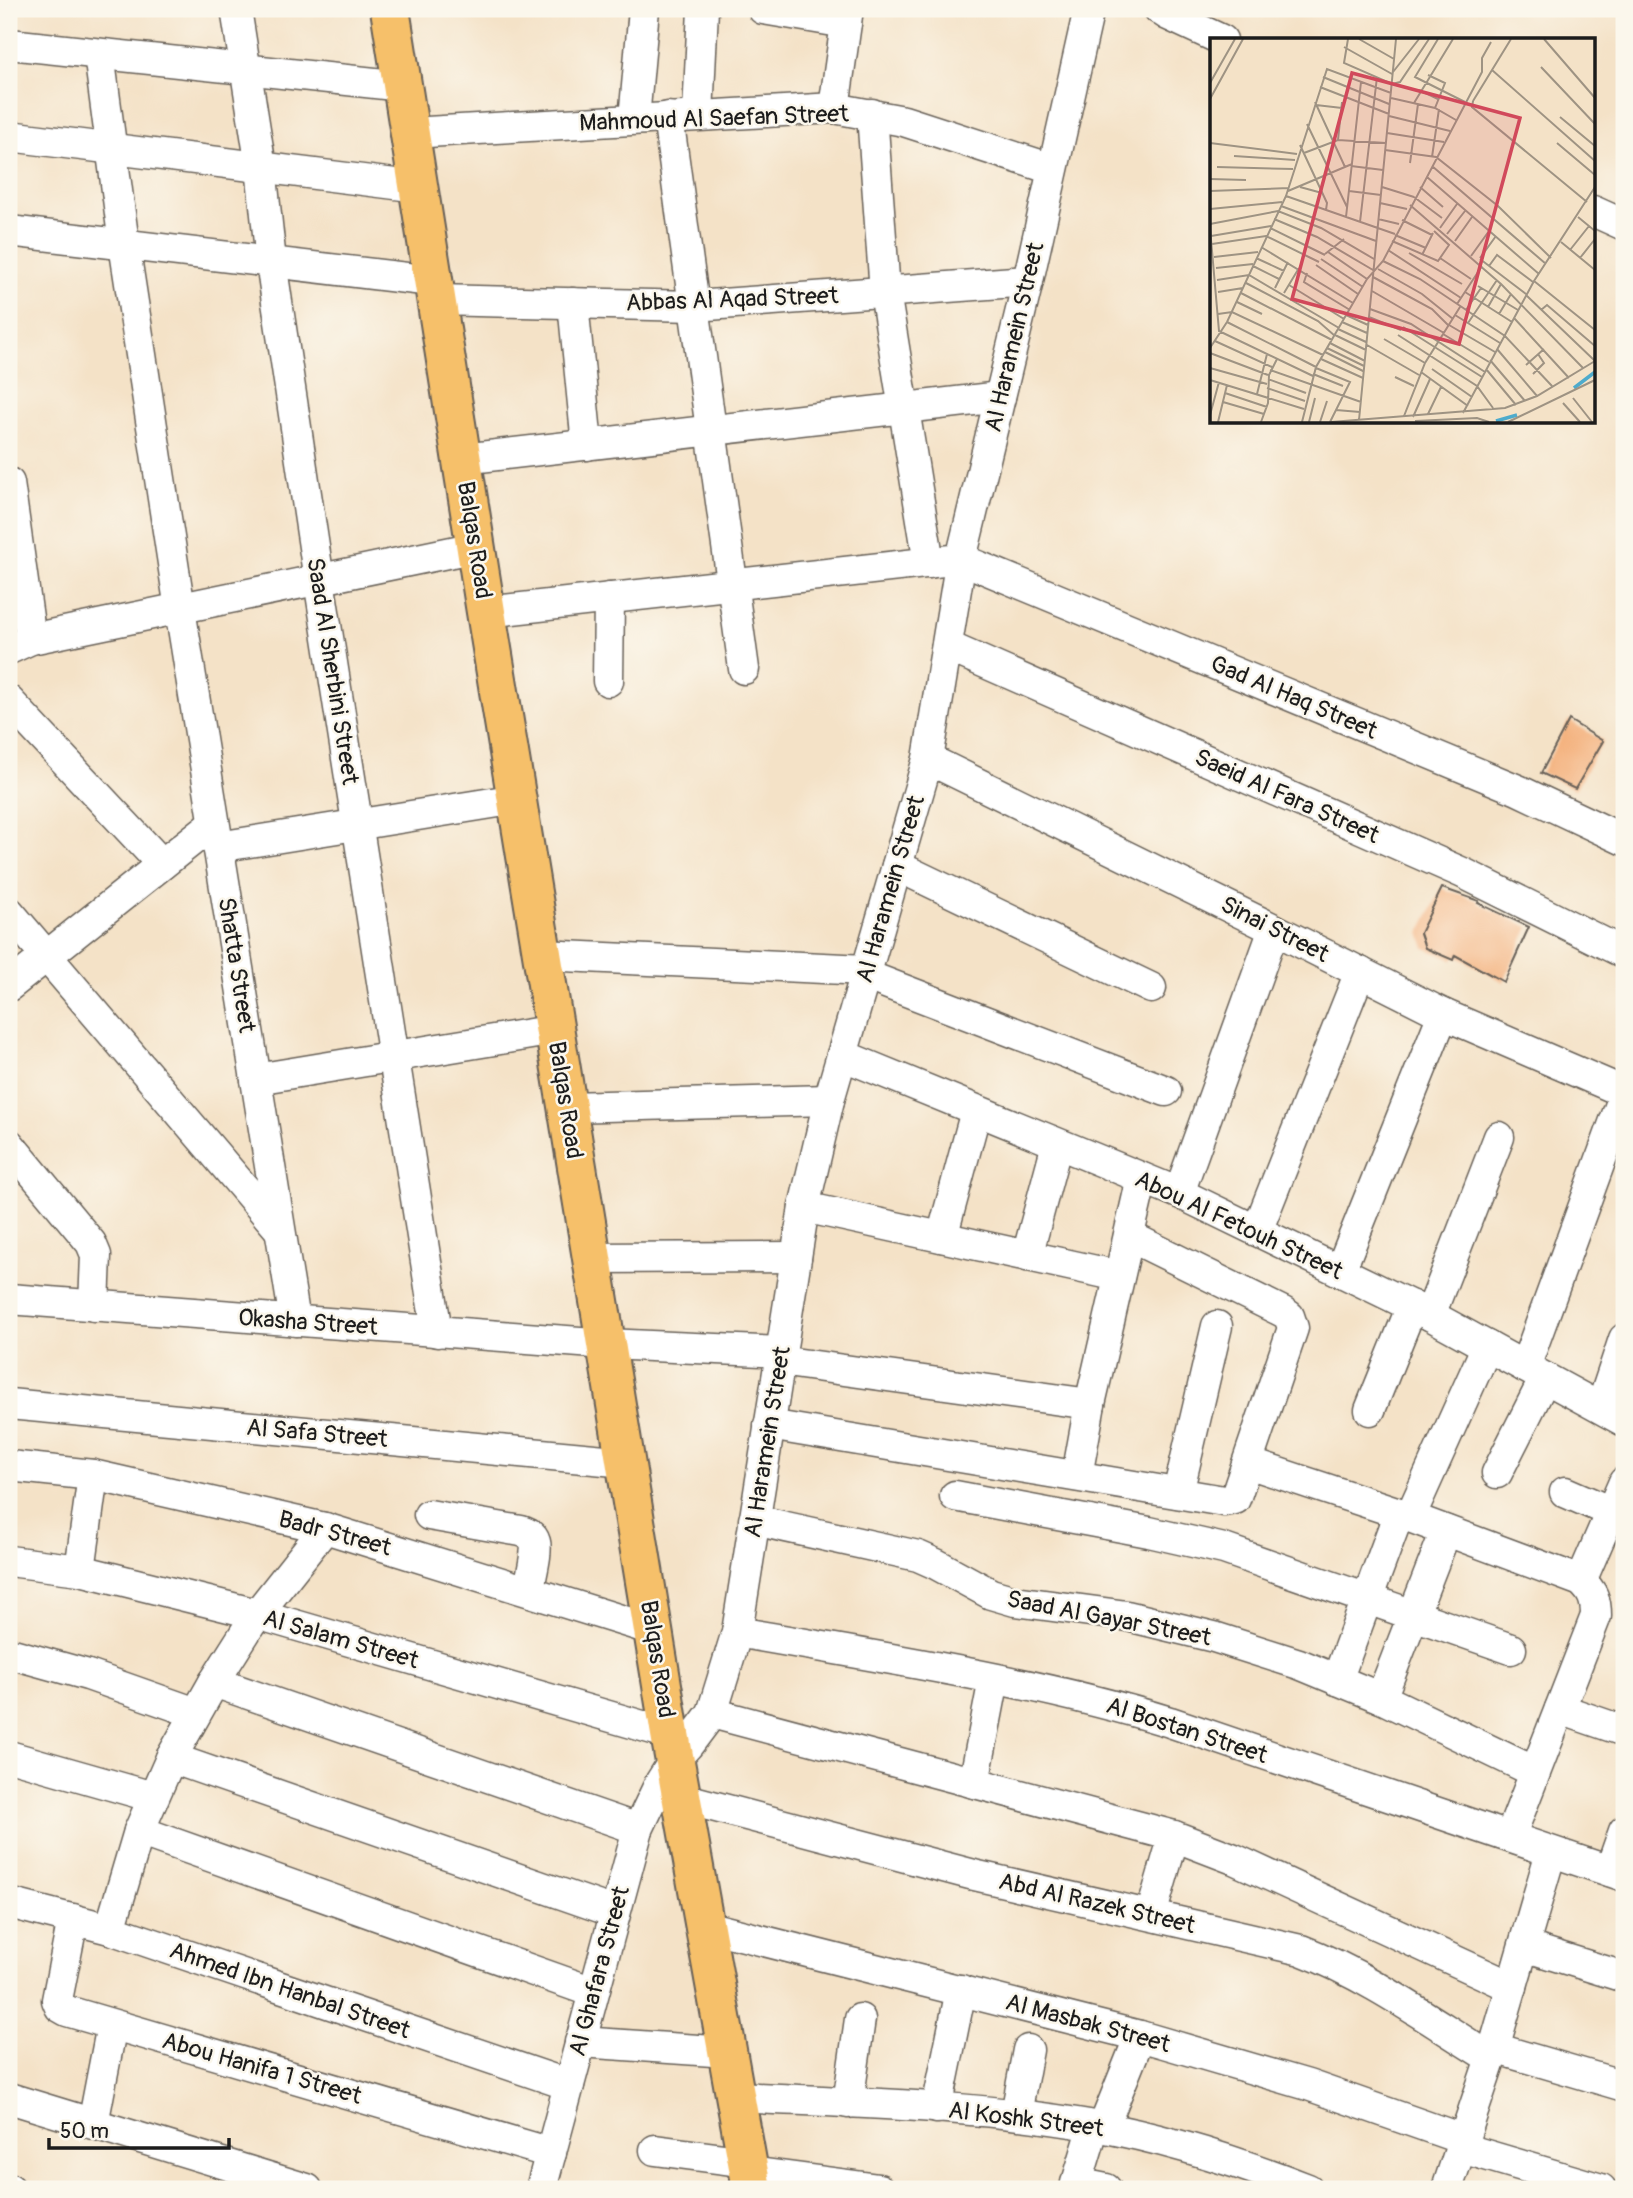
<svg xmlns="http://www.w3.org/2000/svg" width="1633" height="2198" font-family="Pangolin,sans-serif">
<rect width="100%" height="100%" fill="#fbf7ec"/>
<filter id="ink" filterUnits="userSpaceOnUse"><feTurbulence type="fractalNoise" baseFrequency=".0143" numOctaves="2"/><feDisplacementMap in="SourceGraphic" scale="14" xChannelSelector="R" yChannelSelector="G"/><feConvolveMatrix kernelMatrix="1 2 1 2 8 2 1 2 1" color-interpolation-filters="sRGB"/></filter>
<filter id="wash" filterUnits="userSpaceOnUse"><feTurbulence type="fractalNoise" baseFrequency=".00686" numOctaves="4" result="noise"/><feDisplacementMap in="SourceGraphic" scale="28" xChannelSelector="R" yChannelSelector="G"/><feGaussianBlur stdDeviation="1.57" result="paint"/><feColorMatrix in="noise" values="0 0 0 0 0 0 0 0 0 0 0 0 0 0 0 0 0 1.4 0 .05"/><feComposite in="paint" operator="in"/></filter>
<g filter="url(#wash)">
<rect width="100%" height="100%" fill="#f4e2c7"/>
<g id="blocks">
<!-- building -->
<g fill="#f4b380">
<polygon points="1569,720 1603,741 1575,789 1541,773"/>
<polygon points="1442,888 1479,901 1478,903 1529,927 1504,982 1455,955 1453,960 1425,948 1420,933"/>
</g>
</g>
</g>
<g filter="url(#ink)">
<use href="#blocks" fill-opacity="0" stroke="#686158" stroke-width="2"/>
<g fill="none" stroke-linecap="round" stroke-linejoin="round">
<defs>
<g id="minor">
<polyline points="236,9 261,167 271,262 319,580 437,1332"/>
<polyline points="763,9 846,23"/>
<polyline points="1159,9 1168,15 1222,40"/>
<polyline points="9,44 403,86"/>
<polyline points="99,54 124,244 180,609 295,1321"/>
<polyline points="834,108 848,9"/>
<polyline points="872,114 885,292 929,563"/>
<polyline points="698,115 703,9"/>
<polyline points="668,117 744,669"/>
<polyline points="634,119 644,9"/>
<polyline points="410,133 834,108 904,121 1052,169"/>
<polyline points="9,136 419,187"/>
<polyline points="1593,211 1624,225"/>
<polyline points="9,231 432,281"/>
<polyline points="436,300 695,306 1028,281"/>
<polyline points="573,303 587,445"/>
<polyline points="462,459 1000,397"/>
<polyline points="9,483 31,639"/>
<polyline points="486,612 961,559 1518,790 1624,840"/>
<polyline points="947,646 1463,873 1624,953"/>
<polyline points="9,649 31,639 476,547"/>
<polyline points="608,681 609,598"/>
<polyline points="9,701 162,864"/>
<polyline points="928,759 1274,929 1443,1014 1624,1092"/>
<polyline points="218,847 517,799"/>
<polyline points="897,866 1151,988"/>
<polyline points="9,912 279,1229"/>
<polyline points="542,955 866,970"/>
<polyline points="865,975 1166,1091"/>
<polyline points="9,986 214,823"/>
<polyline points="842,1055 1179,1193 1430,1315 1624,1421"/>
<polyline points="256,1079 555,1030"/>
<polyline points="568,1107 829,1100"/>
<polyline points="9,1144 91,1243 96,1255 94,1306"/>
<polyline points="1179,1193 1274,929"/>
<polyline points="804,1207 1119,1276"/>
<polyline points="1257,1231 1360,972"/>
<polyline points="942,1237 976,1111"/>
<polyline points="1027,1256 1057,1144"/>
<polyline points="593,1258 796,1257"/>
<polyline points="1340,1271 1443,1014"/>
<polyline points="9,1299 607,1344 781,1352"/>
<polyline points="1430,1315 1499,1137"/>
<polyline points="779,1361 1090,1404"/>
<polyline points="1525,1367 1624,1096"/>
<polyline points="9,1404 626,1462"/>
<polyline points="1601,1408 1624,1339"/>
<polyline points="1370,1410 1412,1306"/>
<polyline points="769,1425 1224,1501 1235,1499 1293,1328 1289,1316 1283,1312 1129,1236"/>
<path d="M1248,1463L1399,1513L1581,1581C1593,1592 1596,1600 1596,1616L1510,1837"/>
<polyline points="9,1466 93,1475 325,1528 653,1630"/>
<polyline points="1497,1473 1545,1378"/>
<polyline points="1077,1476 1090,1404 1142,1178"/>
<polyline points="1565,1492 1611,1512"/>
<polyline points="1178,1493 1217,1326"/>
<polyline points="955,1496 1149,1532 1224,1549 1511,1649"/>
<path d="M429,1515L521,1531C527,1533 533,1535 535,1542C538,1552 530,1579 529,1590"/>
<polyline points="1410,1517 1487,1346"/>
<polyline points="754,1520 918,1556 936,1564 991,1594 1015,1601 1127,1616 1214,1637 1299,1664 1381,1698 1535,1772"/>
<polyline points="9,1561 80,1570 257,1614 670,1734"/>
<polyline points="80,1570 93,1475"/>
<polyline points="1581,1581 1624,1482"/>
<path d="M737,1632C882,1658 1029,1679 1170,1722L1624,1876"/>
<polyline points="9,1653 88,1675 196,1713"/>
<polyline points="1337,1680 1399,1513"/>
<polyline points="214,1682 638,1829"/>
<polyline points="1381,1698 1446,1531"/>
<polyline points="1560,1709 1624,1731"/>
<polyline points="712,1713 1174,1836 1234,1859 1512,1987"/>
<polyline points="9,1756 153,1797"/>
<polyline points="171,1758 614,1912"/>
<polyline points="974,1783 994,1679"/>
<path d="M682,1798L974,1875L1301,1950C1369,1976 1429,2020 1491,2058"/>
<polyline points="139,1831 593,1992"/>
<polyline points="1610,1871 1624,1831"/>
<polyline points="9,1903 110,1929 569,2085"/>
<polyline points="1151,1915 1174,1836"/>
<polyline points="73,1919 57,2000 60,2007 67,2011 551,2153"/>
<polyline points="705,1926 1140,2036 1308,2085 1465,2140"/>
<polyline points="110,1929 139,1831 171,1758 214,1682 257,1614 325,1528"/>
<polyline points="1524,1946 1624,1977"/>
<polyline points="580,2042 728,2052"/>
<polyline points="1494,2048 1624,2086"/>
<path d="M736,2097C856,2103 976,2105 1095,2126C1168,2139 1239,2162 1308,2189"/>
<polyline points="9,2098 307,2189"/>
<polyline points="848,2103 860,2019"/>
<polyline points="937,2108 961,1990"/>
<polyline points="1016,2114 1028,2050"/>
<polyline points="93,2124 112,2025"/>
<polyline points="1103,2128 1140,2036"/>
<polyline points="1462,2148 1601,2189"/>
<polyline points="655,2150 747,2162"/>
<polyline points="749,2172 879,2189"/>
<polyline points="1076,2183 1106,2189"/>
<polyline points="9,2189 10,2189"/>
<polyline points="541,2189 638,1829 661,1781 675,1759 688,1745 712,1713 737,1632 804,1207 829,1100 928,759 961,559 1028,281 1089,9"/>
<polyline points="1075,2189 1094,2126"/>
<polyline points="1447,2189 1491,2058 1551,1852"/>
</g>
<polyline id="major" points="390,9 486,612 670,1734 752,2189"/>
</defs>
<!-- minor casing -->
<use href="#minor" stroke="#686158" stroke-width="33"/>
<!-- major casing -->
<use href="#major" stroke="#686158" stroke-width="42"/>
<!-- minor -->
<use href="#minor" stroke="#fff" stroke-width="30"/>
<!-- major -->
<use href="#major" stroke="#f6c06b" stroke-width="38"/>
</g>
</g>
<g text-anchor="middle" stroke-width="5" stroke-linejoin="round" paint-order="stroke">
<!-- street labels -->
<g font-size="24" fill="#1c1c1c" stroke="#fbf7ec">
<text transform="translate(714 118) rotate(-2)" y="8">Mahmoud Al Saefan Street</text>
<text transform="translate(732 299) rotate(-2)" y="8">Abbas Al Aqad Street</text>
<text transform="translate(1014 337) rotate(-77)" y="8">Al Haramein Street</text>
<text transform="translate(475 540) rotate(81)" y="8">Balqas Road</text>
<text transform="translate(333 671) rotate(81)" y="8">Saad Al Sherbini Street</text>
<text transform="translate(1294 697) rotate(23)" y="8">Gad Al Haq Street</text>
<text transform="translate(1287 796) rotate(24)" y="8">Saeid Al Fara Street</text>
<text transform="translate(890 889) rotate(-74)" y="8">Al Haramein Street</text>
<text transform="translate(1275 929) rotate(27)" y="8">Sinai Street</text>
<text transform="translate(237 965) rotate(81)" y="8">Shatta Street</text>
<text transform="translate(566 1100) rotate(81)" y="8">Balqas Road</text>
<text transform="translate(1239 1225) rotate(25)" y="8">Abou Al Fetouh Street</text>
<text transform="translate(308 1322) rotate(4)" y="8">Okasha Street</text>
<text transform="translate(317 1433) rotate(5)" y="8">Al Safa Street</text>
<text transform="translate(767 1442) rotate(-81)" y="8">Al Haramein Street</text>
<text transform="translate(335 1533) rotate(15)" y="8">Badr Street</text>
<text transform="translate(1109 1618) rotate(11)" y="8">Saad Al Gayar Street</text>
<text transform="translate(341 1639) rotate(16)" y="8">Al Salam Street</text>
<text transform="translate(658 1659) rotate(81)" y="8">Balqas Road</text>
<text transform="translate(1187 1730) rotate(18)" y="8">Al Bostan Street</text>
<text transform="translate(1097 1903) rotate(13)" y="8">Abd Al Razek Street</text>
<text transform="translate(599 1971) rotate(-75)" y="8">Al Ghafara Street</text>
<text transform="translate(290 1990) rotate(19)" y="8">Ahmed Ibn Hanbal Street</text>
<text transform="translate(1088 2023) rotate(15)" y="8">Al Masbak Street</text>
<text transform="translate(262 2068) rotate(16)" y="8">Abou Hanifa 1 Street</text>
<text transform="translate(1026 2119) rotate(7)" y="8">Al Koshk Street</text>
</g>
</g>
<!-- overview -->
<g transform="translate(1210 38)">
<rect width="385" height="385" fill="#f4e2c7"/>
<path fill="none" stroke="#4eabcc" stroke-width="3.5" d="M364,350L385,334M286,383L307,377"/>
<path fill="none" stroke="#9e9383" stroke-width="2" d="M138,1L134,25L182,46L190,44L219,1M149,1L184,21M228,1L205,39L255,64M334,1L385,60M134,9L182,36M331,29L385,86M282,32L385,123M183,34L209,1M218,37L235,45L225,70M113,39L179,66M0,45L25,1M110,49L179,76M209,52L228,61M181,60L225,70L246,82M0,61L33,1M263,63L262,69L377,164M263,63L301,1M105,64L135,129M204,65L243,1M106,67L132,70M179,78L240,93M350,79L385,108M97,86L137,169M177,95L234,104M128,102L132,64M0,105L87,116M347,105L385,137M90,107L117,165L116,172M175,112L226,119L288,168L341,220M94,115L128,102L176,105M24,118L85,122M222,119L229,71M200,125L208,66M141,128L173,132M222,128L336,226M7,129L83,131M217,139L329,236M0,141L36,142M90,149L112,155M172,149L204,159M210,149L233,169M0,153L79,150M78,153L142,126M139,153L171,157M76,158L185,196M204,159L232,180M170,165L197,171M200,167L291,246L373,330M71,168L166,203M0,171L72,164M136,179L151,44M368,179L385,193M64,181L107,199L163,232M168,181L189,186M192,182L222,197M150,184L167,39M0,186L68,173L111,190L164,221M0,190L9,293L103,338M60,190L115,217M230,190L247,166M237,196L255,173M185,197L216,210M1,198L61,188M182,203L228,223L239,207L224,193M245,203L262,179M351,204L385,232M2,206L56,198L109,224M51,209L143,265M178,212L251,260M360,212L379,188M118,214L157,241M199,215L252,246M115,216L134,201M212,217L223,195M261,218L279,193M4,219L48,214M46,220L74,233M230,220L261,241M270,220L286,198M370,220L385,201M111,221L153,249M270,221L316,256M173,223L210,241L295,298L342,348M106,227L148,256M43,228L69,241M279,228L287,217L323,244M6,230L43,226M168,231L212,256L243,281M97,235L94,244L140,272M163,239L222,271L239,288M7,242L39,237L129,290M324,243L385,292M36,245L108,283L125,298M79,247L134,281M268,248L308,272M65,250L78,224M162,253L234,295M8,254L33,250M255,254L302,284M31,255L122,302M74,255L89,230M316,257L385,323M27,264L52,276M247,266L272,228M278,269L291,246M160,271L201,286L275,334M256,272L271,250M331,272L337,267L385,308M8,276L22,274L113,317M289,276L301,256M136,277L158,287M245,277L290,305M159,279L191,292M304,280L359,340M17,284L106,329M132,284L157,295M258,285L287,242M239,287L285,314M193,289L272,339M128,291L156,304M233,296L279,324M125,297L156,312M188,297L267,348L283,370M174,301L215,325M5,303L62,329M120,305L155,323M157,307L209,337M0,310L17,284L76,158L117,31L181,55M117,310L154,328M287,311L327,358M115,314L153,333M0,315L58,337M111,321L153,340M280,322L315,363M316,327L334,311M0,330L57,346M106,330L140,344L120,384M222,331L262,359M276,331L306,367M60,332L151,364M211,334L258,368M103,336L133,348M323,336L334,325L328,316M185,339L204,348M58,341L96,355M0,342L94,371M57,350L95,363M15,355L57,369M47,356L57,316M363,360L382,384M13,364L54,376M353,365L370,384M126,372L150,374M253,375L324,243L385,149M218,376L231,349M0,377L9,344M194,378L215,325L250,269M203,379L220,341M149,382L186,1M205,383L267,380L279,384M8,384L17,347M51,384L58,365L59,337L67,321M92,384L106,329L157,241L173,223L272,34V20L281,4M99,384L105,360M110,384L117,363M121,384L295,370L327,358L385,323M298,384L385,342"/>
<path fill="#d1495b" fill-opacity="0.15" stroke="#d1495b" stroke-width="3.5" d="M142,35L310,80L249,306L82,261Z"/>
<rect width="385" height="385" fill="none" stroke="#1c1c1c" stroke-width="3.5"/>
</g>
<!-- margin -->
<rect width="1633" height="2198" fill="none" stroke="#fbf7ec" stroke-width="35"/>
<!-- scale -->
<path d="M49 2138v10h180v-10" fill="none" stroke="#1c1c1c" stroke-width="3.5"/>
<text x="60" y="2138" font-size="21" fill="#1c1c1c" stroke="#fbf7ec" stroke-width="5" paint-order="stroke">50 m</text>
</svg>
